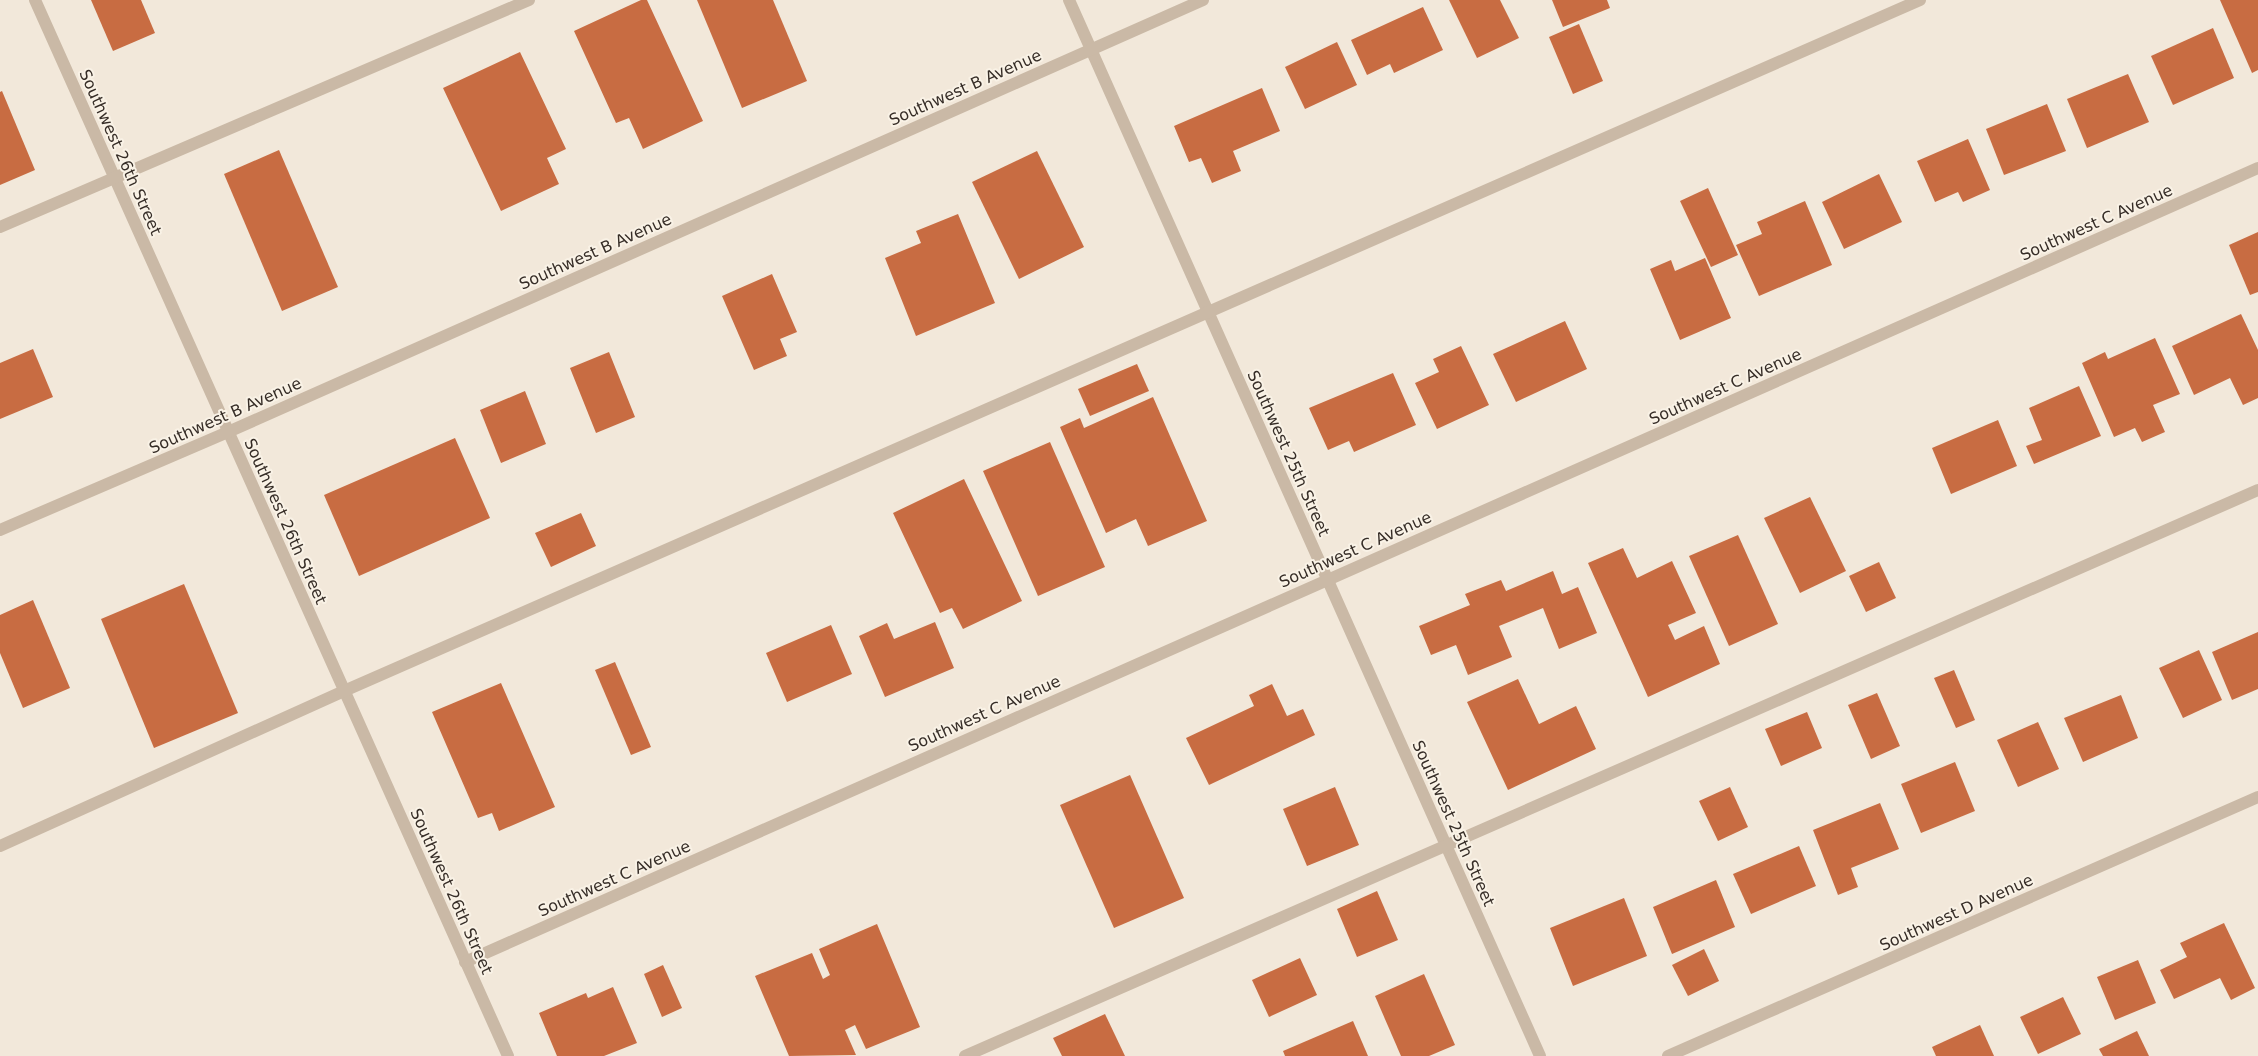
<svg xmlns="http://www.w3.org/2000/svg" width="2258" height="1056" font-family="'DejaVu Sans',sans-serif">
<rect width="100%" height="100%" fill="#f2e8da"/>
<!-- building -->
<g fill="#c86c42">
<polygon points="91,0 141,0 155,33 113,51"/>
<polygon points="641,0 647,0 703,121 643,149 629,118 616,123 574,31"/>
<polygon points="697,0 773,0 807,81 742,108"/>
<polygon points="1449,0 1500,0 1519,38 1477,58"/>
<polygon points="1552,0 1607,0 1610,8 1563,27"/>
<polygon points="2220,0 2258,0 2258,70 2252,73"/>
<polygon points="1423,7 1443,50 1394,73 1390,64 1367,75 1351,40"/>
<polygon points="1579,24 1603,81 1573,94 1549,37"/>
<polygon points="2213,28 2234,78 2173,105 2151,56"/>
<polygon points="1337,42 1357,85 1305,109 1285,67"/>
<polygon points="520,52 566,149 547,158 559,184 501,211 443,88"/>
<polygon points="2128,74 2149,122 2087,148 2067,99"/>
<polygon points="1262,88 1280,131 1233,151 1241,171 1212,183 1201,158 1189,162 1174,126"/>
<polygon points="2,91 35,170 0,185 0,92"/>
<polygon points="2047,104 2066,151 2004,175 1986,129"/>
<polygon points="1968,139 1990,190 1963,202 1958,192 1935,202 1917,161"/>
<polygon points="279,150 338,287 282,311 224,174"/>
<polygon points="1037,151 1084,247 1019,279 972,182"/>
<polygon points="1879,174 1902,222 1844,249 1822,202"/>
<polygon points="1708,188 1738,255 1711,267 1680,201"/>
<polygon points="1805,201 1832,265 1759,296 1736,245 1762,234 1757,222"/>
<polygon points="958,214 995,303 916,336 885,258 921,243 916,231"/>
<polygon points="2258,232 2258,292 2250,295 2229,245"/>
<polygon points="1705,258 1731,318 1680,340 1650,269 1671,260 1675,271"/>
<polygon points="772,274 797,332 780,339 787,356 754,370 722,296"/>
<polygon points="2241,314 2258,350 2258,398 2243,405 2230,378 2194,395 2172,346"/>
<polygon points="1565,321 1587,369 1516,402 1493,354"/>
<polygon points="2155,338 2180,394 2153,405 2165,432 2142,442 2135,428 2114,437 2082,363 2105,352 2108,359"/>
<polygon points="1461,346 1489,405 1437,429 1415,383 1439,372 1433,359"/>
<polygon points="33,349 53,397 0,419 0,363"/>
<polygon points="609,352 635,417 596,433 570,368"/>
<polygon points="1137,364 1149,391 1090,416 1078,389"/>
<polygon points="1393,373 1416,425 1354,452 1349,441 1328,450 1309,408"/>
<polygon points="2079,386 2101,436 2034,464 2026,446 2042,440 2029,408"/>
<polygon points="525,391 546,444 501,463 480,410"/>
<polygon points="1153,397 1207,521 1148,546 1136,519 1106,533 1060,427 1080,418 1084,428"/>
<polygon points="1998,420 2017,466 1951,494 1932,448"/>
<polygon points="455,438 490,518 359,576 324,495"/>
<polygon points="1050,442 1105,567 1038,596 983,471"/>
<polygon points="964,479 1022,601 963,629 952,608 940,613 893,513"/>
<polygon points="1810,497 1846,571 1800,593 1764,518"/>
<polygon points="581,513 596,546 551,567 535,533"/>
<polygon points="1738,535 1778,624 1729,646 1689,556"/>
<polygon points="1623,548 1637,578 1672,561 1696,613 1668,625 1675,640 1704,626 1720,664 1648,697 1588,563"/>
<polygon points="1879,562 1896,598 1866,612 1849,576"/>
<polygon points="1553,571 1562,594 1578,587 1597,633 1559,649 1543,608 1499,626 1512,657 1468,675 1456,645 1431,655 1419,626 1470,605 1465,594 1501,580 1506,591"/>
<polygon points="184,584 238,713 154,748 101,619"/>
<polygon points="33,600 70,688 23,708 0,653 0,615"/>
<polygon points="935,622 954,668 885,697 859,636 887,623 894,639"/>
<polygon points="831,625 852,674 787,702 766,653"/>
<polygon points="2258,632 2258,689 2232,700 2212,652"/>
<polygon points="2199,650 2222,700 2183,718 2159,668"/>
<polygon points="615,662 651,747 631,755 595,670"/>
<polygon points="1954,670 1975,720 1956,728 1934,678"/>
<polygon points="1518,679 1539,724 1576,706 1596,749 1508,790 1467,702"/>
<polygon points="501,683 555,807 499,831 492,813 478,818 432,712"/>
<polygon points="1272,684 1287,716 1303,709 1315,735 1209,785 1186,738 1254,706 1249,695"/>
<polygon points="1877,693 1900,746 1871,759 1848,705"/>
<polygon points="2121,695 2138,738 2083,762 2064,718"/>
<polygon points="1807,712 1822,748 1781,766 1765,729"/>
<polygon points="2038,722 2059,769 2018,787 1997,740"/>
<polygon points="1955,762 1975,811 1921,833 1901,784"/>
<polygon points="1130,775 1184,898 1114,928 1060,805"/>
<polygon points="1335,787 1359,845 1307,866 1283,809"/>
<polygon points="1730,787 1748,827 1718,841 1699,801"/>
<polygon points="1880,803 1899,849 1851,868 1858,887 1838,895 1813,830"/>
<polygon points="1799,846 1816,886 1751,914 1733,874"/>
<polygon points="1716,880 1735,927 1672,954 1653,907"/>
<polygon points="1377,891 1398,940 1357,957 1337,909"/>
<polygon points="1624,898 1647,956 1573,986 1550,928"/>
<polygon points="2224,923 2255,988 2231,1000 2220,978 2174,999 2160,970 2187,957 2180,943"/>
<polygon points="877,924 920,1027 866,1049 855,1025 845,1030 856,1055 789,1056 755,976 812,953 823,979 830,975 819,949"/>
<polygon points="1704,949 1719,981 1688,996 1672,965"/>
<polygon points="1300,958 1317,995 1269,1017 1252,980"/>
<polygon points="2138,960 2156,1003 2115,1020 2097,977"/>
<polygon points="663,965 682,1008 662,1017 644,974"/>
<polygon points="1424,974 1455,1045 1429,1056 1401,1056 1375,996"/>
<polygon points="613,987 637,1043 604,1056 557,1056 539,1013 586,993 588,998"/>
<polygon points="2063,997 2081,1034 2038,1054 2020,1017"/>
<polygon points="1105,1014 1125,1056 1062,1056 1053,1038"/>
<polygon points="1353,1021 1368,1056 1285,1056 1283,1051"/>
<polygon points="1980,1025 1994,1056 1936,1056 1932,1047"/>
<polygon points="2137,1031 2149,1056 2103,1056 2099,1049"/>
</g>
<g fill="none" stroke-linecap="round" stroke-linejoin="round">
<!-- minor -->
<g stroke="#cab9a6" stroke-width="12">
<polyline points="35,0 508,1056"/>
<polyline points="1069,0 1540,1056"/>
<polyline points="0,227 529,0"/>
<polyline points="0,530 228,432 1203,0"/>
<polyline points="0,846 344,691 1920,0"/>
<polyline points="465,962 2258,168"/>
<polyline points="965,1056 2258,490"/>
<polyline points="1668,1056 2258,797"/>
</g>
</g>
<g text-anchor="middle" stroke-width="4" stroke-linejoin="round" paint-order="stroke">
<!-- street labels -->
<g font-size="16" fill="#362d27" stroke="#f9f2e6">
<text transform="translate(965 87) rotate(-24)" y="6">Southwest B Avenue</text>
<text transform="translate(121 152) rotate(66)" y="6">Southwest 26th Street</text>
<text transform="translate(2096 222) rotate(-24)" y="6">Southwest C Avenue</text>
<text transform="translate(595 251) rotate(-24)" y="6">Southwest B Avenue</text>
<text transform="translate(1725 386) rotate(-24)" y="6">Southwest C Avenue</text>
<text transform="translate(225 415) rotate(-24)" y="6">Southwest B Avenue</text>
<text transform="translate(1289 453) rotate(66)" y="6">Southwest 25th Street</text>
<text transform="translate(286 521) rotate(66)" y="6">Southwest 26th Street</text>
<text transform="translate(1355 549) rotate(-24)" y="6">Southwest C Avenue</text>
<text transform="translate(984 713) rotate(-24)" y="6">Southwest C Avenue</text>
<text transform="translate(1454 823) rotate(66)" y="6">Southwest 25th Street</text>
<text transform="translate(614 878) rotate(-24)" y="6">Southwest C Avenue</text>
<text transform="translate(452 891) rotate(66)" y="6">Southwest 26th Street</text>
<text transform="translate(1956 912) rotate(-24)" y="6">Southwest D Avenue</text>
</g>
</g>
</svg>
